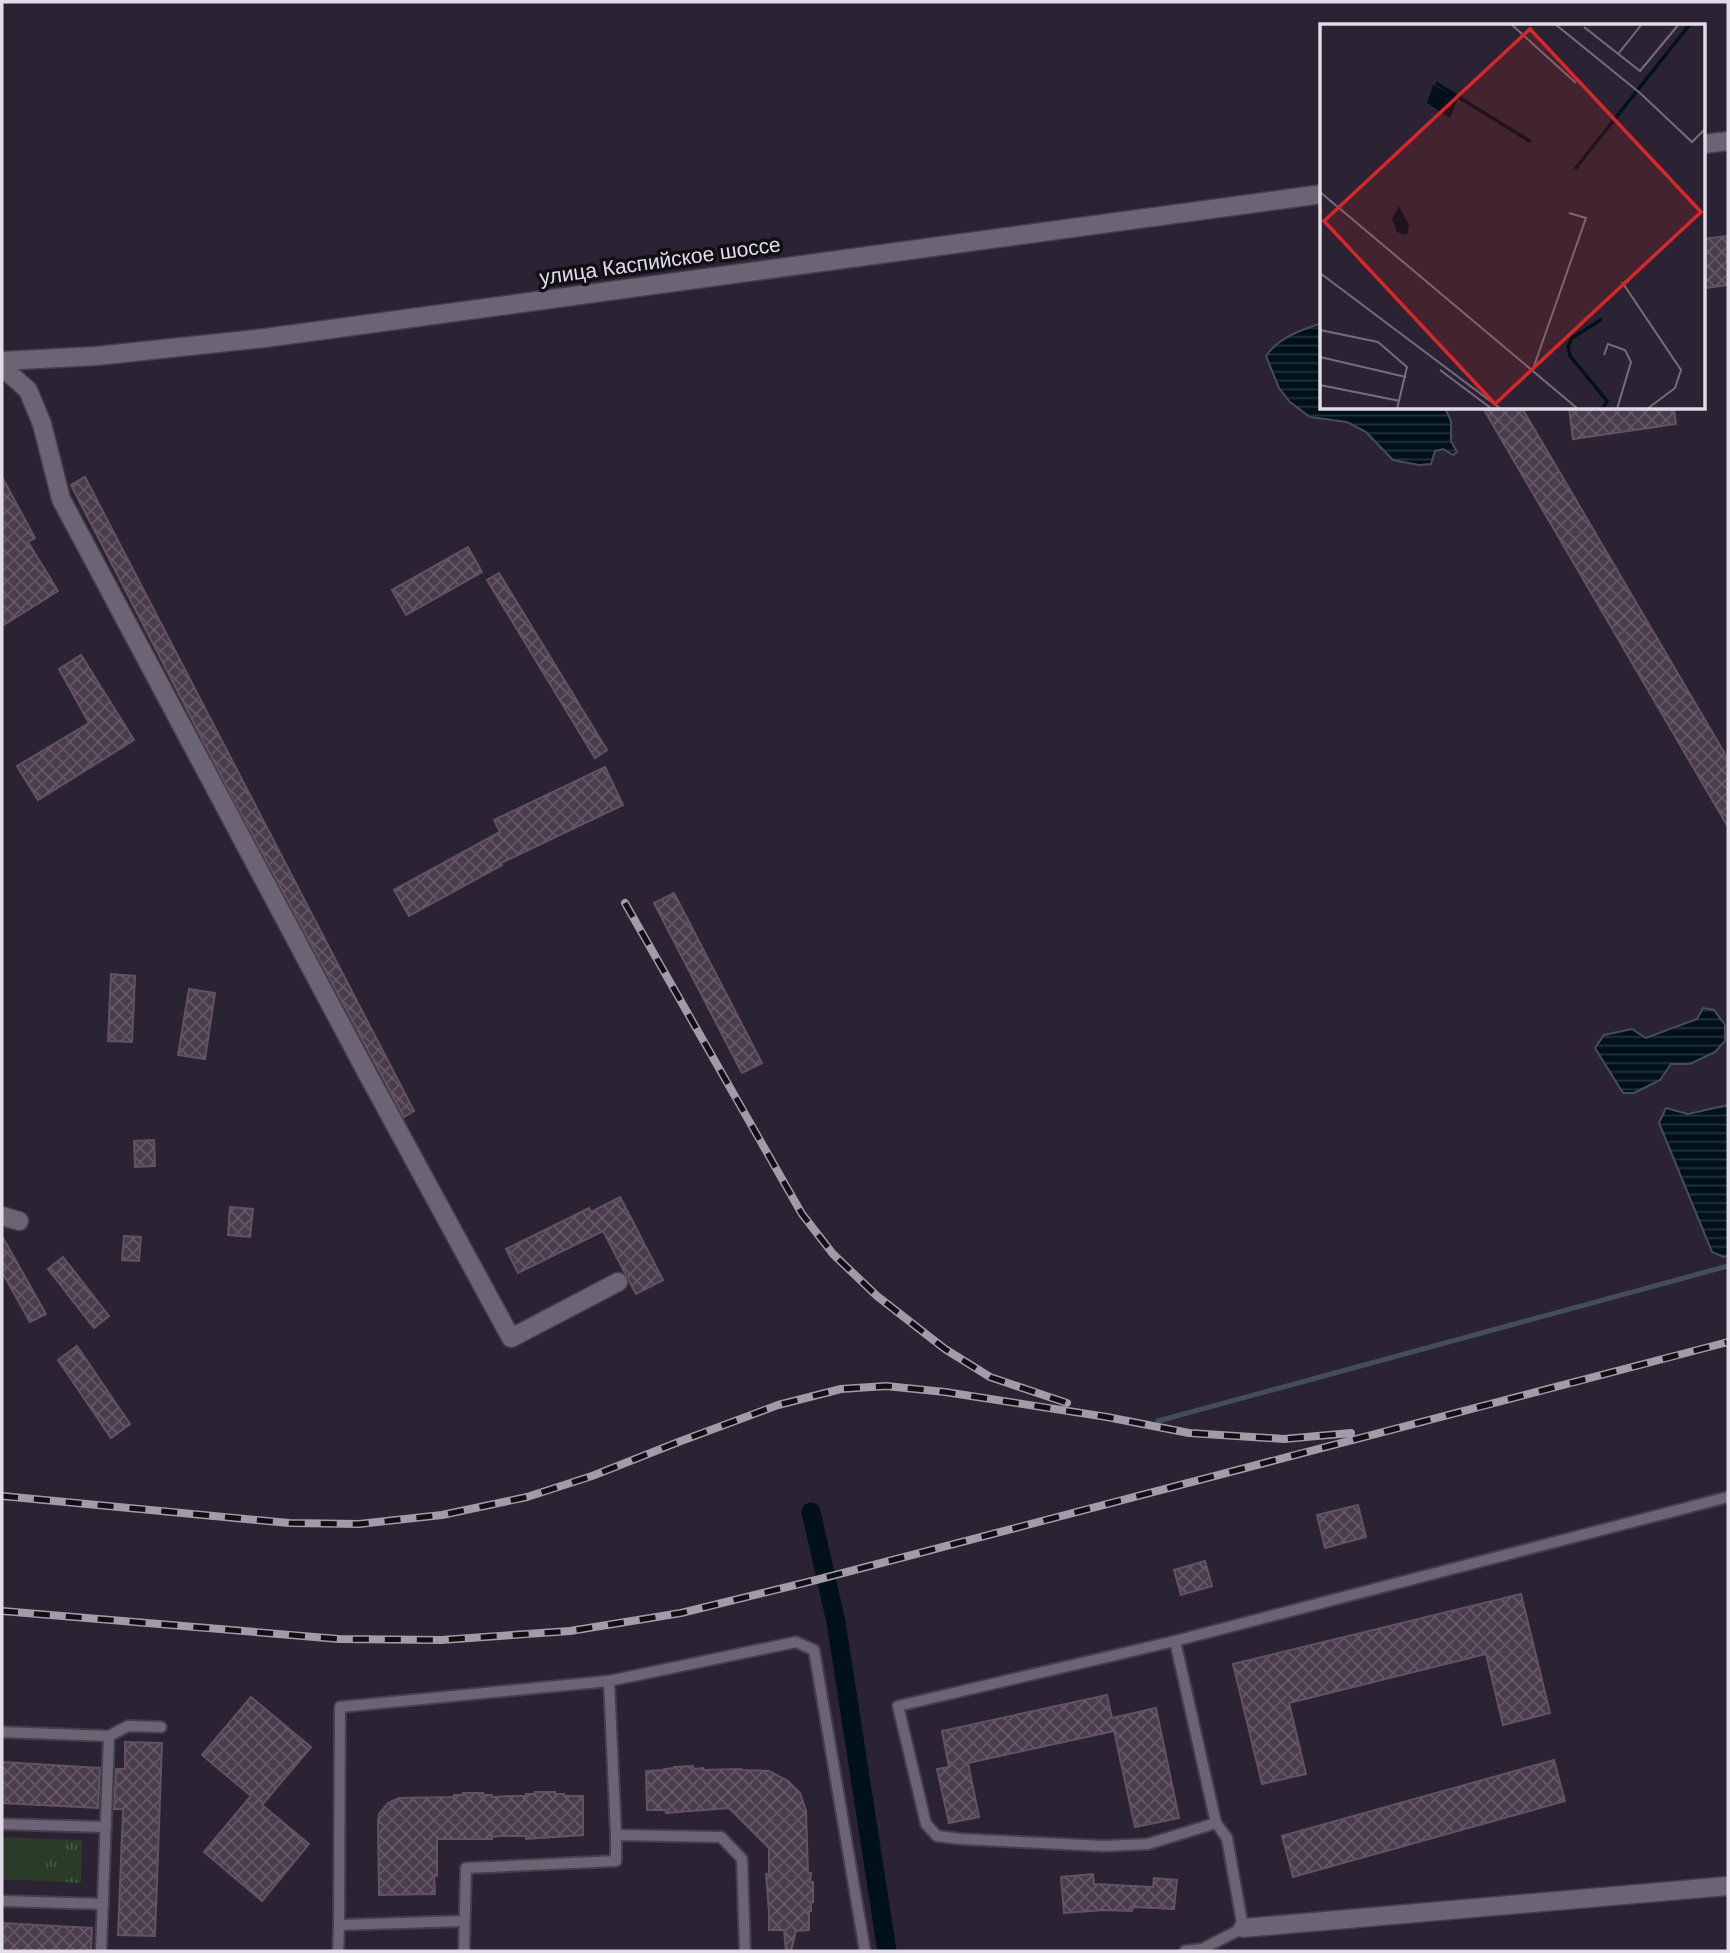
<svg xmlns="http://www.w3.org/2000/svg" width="1730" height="1953" font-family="Arial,sans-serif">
<defs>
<pattern id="grass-tufts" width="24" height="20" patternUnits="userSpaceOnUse" patternTransform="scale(1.75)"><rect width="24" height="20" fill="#2a3c27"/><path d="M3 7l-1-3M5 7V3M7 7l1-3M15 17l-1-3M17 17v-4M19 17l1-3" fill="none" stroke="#495846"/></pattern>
<pattern id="water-rules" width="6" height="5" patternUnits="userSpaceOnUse" patternTransform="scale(1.75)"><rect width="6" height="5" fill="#00111a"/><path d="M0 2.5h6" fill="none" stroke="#25333b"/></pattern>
<pattern id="building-cross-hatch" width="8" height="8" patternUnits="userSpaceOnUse" patternTransform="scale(1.75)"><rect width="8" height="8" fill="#4a3c4c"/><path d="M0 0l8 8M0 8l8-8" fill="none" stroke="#645866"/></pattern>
</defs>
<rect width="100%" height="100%" fill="#2b2333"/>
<!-- grass -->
<polygon fill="url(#grass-tufts)" points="47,1839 82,1840 81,1883 45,1881"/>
<!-- garden -->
<polygon fill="#2a3c27" points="2,1837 47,1839 45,1881 2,1880"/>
<!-- water -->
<g fill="url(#water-rules)" stroke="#444e58" stroke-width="2">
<path d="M1322,323V408H1445L1451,421V441L1457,452L1453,455L1443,449L1435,451L1431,464L1419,465L1393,460L1366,432L1347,422L1310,417L1290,402L1279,388L1266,356C1279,337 1301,330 1322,323Z"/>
<polygon points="1703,1008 1714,1010 1725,1025 1725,1041 1715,1052 1690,1064 1671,1064 1660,1080 1634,1093 1623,1093 1595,1048 1604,1035 1632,1029 1646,1038 1697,1019"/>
<polygon points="1728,1105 1728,1256 1724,1257 1712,1252 1659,1123 1666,1108 1688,1114"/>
</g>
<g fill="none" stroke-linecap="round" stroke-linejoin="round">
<!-- stream -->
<polyline stroke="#444e58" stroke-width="5" points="1158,1421 1728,1266"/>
<!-- canal -->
<polyline stroke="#00111a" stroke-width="19" points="811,1512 836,1622 887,1951"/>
</g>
<!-- building -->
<g fill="url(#building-cross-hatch)" stroke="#625363" stroke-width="2">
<polygon points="1728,236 1728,285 1704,288 1704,239"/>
<polygon points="1483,408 1522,408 1728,759 1728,827"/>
<polygon points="1569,408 1674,408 1676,424 1573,439"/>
<polygon points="2,477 35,538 28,542 58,591 2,626"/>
<polygon points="85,477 414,1111 404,1117 228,789 71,485"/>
<polygon points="468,547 482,572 406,615 392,590"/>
<polygon points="499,573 607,750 595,758 487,580"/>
<polygon points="81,655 134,740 38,800 17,766 89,723 59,669"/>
<polygon points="605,767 623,805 501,863 502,865 409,916 394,890 500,832 494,820"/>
<polygon points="674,893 762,1063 742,1073 654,903"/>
<polygon points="111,974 135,976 132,1042 108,1041"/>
<polygon points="189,989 215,993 205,1059 178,1055"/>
<polygon points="154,1140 155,1166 135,1167 134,1141"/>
<polygon points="620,1197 663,1280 636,1294 603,1231 518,1273 506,1249 589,1208 591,1212"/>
<polygon points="230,1207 253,1209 250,1237 228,1235"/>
<polygon points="2,1236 46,1314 30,1322 2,1272"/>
<polygon points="124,1236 141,1237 139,1261 122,1260"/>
<polygon points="63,1257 109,1316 94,1328 48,1269"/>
<polygon points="77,1346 130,1424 111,1438 58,1360"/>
<polygon points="1358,1505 1366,1537 1325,1548 1317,1515"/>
<polygon points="1205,1561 1212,1586 1181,1595 1174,1570"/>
<polygon points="1521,1594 1550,1713 1503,1725 1486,1654 1289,1703 1306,1774 1262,1784 1233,1664"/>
<polygon points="1107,1695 1112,1718 1156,1708 1179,1818 1135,1827 1114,1731 968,1763 979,1817 949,1823 937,1769 949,1767 942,1731"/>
<polygon points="251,1697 311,1747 262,1805 309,1844 262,1901 204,1852 251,1796 202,1755"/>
<polygon points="125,1742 162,1743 155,1936 118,1935 123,1809 114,1809 116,1769 125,1769"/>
<polygon points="1554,1760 1565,1801 1293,1877 1282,1836"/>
<polygon points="2,1762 100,1768 98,1808 2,1803"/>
<polygon points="693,1766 694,1769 703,1768 703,1770 741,1769 742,1770 769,1771 788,1781 800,1793 806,1811 808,1873 811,1873 810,1882 813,1882 813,1902 811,1902 811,1911 809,1911 809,1930 796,1931 791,1951 786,1951 784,1930 769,1930 769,1912 766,1874 769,1874 769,1848 729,1808 666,1813 665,1810 647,1810 646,1771 666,1770 665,1769 674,1768 674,1767"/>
<polygon points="535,1792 555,1792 555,1794 564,1794 564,1796 583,1796 583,1835 526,1839 526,1836 501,1836 492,1837 492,1839 437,1839 437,1876 434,1876 435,1894 379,1895 378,1821 379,1814 388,1803 399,1798 454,1797 454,1795 463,1795 463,1793 483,1793 483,1795 492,1795 492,1797 509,1796 526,1796 526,1794 535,1794"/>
<polygon points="1093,1874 1094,1884 1153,1887 1154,1878 1177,1880 1174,1909 1133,1907 1132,1911 1104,1910 1064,1913 1061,1877"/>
<polygon points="2,1923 92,1928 91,1951 2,1951"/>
</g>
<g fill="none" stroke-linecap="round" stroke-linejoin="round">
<defs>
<g id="lane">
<polyline points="1175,1641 1216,1823 1227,1838 1243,1928 1202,1949 1202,1951"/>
<polyline points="2,1732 109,1736 101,1951"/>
<polyline points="109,1736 128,1726 161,1727"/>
<polyline points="1216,1823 1148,1844 1104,1846 961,1839 937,1836 926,1824 898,1706 1175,1641 1728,1497"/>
<polyline points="2,1824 106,1827"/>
<polyline points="616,1835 609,1681 796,1642 814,1650 865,1951"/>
<polyline points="2,1901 103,1904"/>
<polyline points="463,1921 339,1925 340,1707 609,1681"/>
<polyline points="338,1951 339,1925"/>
<polyline points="464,1951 466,1868 616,1861 616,1835 721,1837 742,1859 745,1951"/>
<polyline points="1185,1951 1202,1949"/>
</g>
<g id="street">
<polyline points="1704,144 1728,141"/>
<polyline points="2,361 96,356 265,338 1322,194"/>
<polyline points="2,367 28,390 42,424 61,499 367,1073 511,1338 618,1282"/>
<polyline points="2,1216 19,1221"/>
<polyline points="1243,1928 1728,1886"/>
</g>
</defs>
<!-- lane casing -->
<use href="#lane" stroke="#453e4b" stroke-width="14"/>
<!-- street casing -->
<use href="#street" stroke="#453e4b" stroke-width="21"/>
<!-- lane -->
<use href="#lane" stroke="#6c6375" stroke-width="10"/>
<!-- street -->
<use href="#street" stroke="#6c6375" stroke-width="18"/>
<defs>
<g id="rail">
<polyline points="625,903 802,1214 833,1254 877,1296 945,1349 990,1377 1067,1403"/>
<polyline points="2,1496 289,1523 359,1524 442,1515 527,1497 592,1476 681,1441 778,1405 841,1389 886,1386 945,1392 1107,1417 1189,1433 1284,1439 1351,1433"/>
<polyline points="2,1611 339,1639 441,1640 570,1631 681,1613 816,1580 1728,1342"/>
</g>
</defs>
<!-- rail casing -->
<use href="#rail" stroke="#a29ca9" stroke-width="8"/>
<!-- rail -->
<use href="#rail" stroke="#120e15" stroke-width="5" stroke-dasharray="16" stroke-linecap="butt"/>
</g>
<g text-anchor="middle" stroke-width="7" stroke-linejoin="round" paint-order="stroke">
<!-- street labels -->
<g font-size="21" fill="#e1dce7" stroke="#120e15">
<text transform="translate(660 261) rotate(-8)" y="7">улица Каспийское шоссе</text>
</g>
</g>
<!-- overview -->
<g transform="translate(1320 24)">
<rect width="385" height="385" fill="#2b2333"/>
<path d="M113,61L138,74L130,94L107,79ZM79,182L89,201L87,211L77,208L72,195Z" fill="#00111a"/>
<path fill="none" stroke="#00111a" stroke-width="3.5" d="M116,59L211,118M255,145L370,0M282,295L252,314L248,322L250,332L287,377L283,385"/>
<path fill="none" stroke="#746d7b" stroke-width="2" d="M191,0L256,59M235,0L320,69L372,118L385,105M264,3L320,47L359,0M298,30L322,0M0,168L258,385M0,249L181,385M302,258L361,346L355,364L327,385M0,306L58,318L87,343L77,385M284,331L288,320L305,326L311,338L297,385M0,333L86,353M213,345L266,194L249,189M120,346L172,385M0,361L80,377"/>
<path fill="#d62828" fill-opacity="0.15" stroke="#d62828" stroke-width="3.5" d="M210,5L381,188L175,380L4,197Z"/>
<rect width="385" height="385" fill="none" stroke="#e1dce7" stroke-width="3.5"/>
</g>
<!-- border -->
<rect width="1730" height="1953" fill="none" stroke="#e1dce7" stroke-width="7"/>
</svg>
